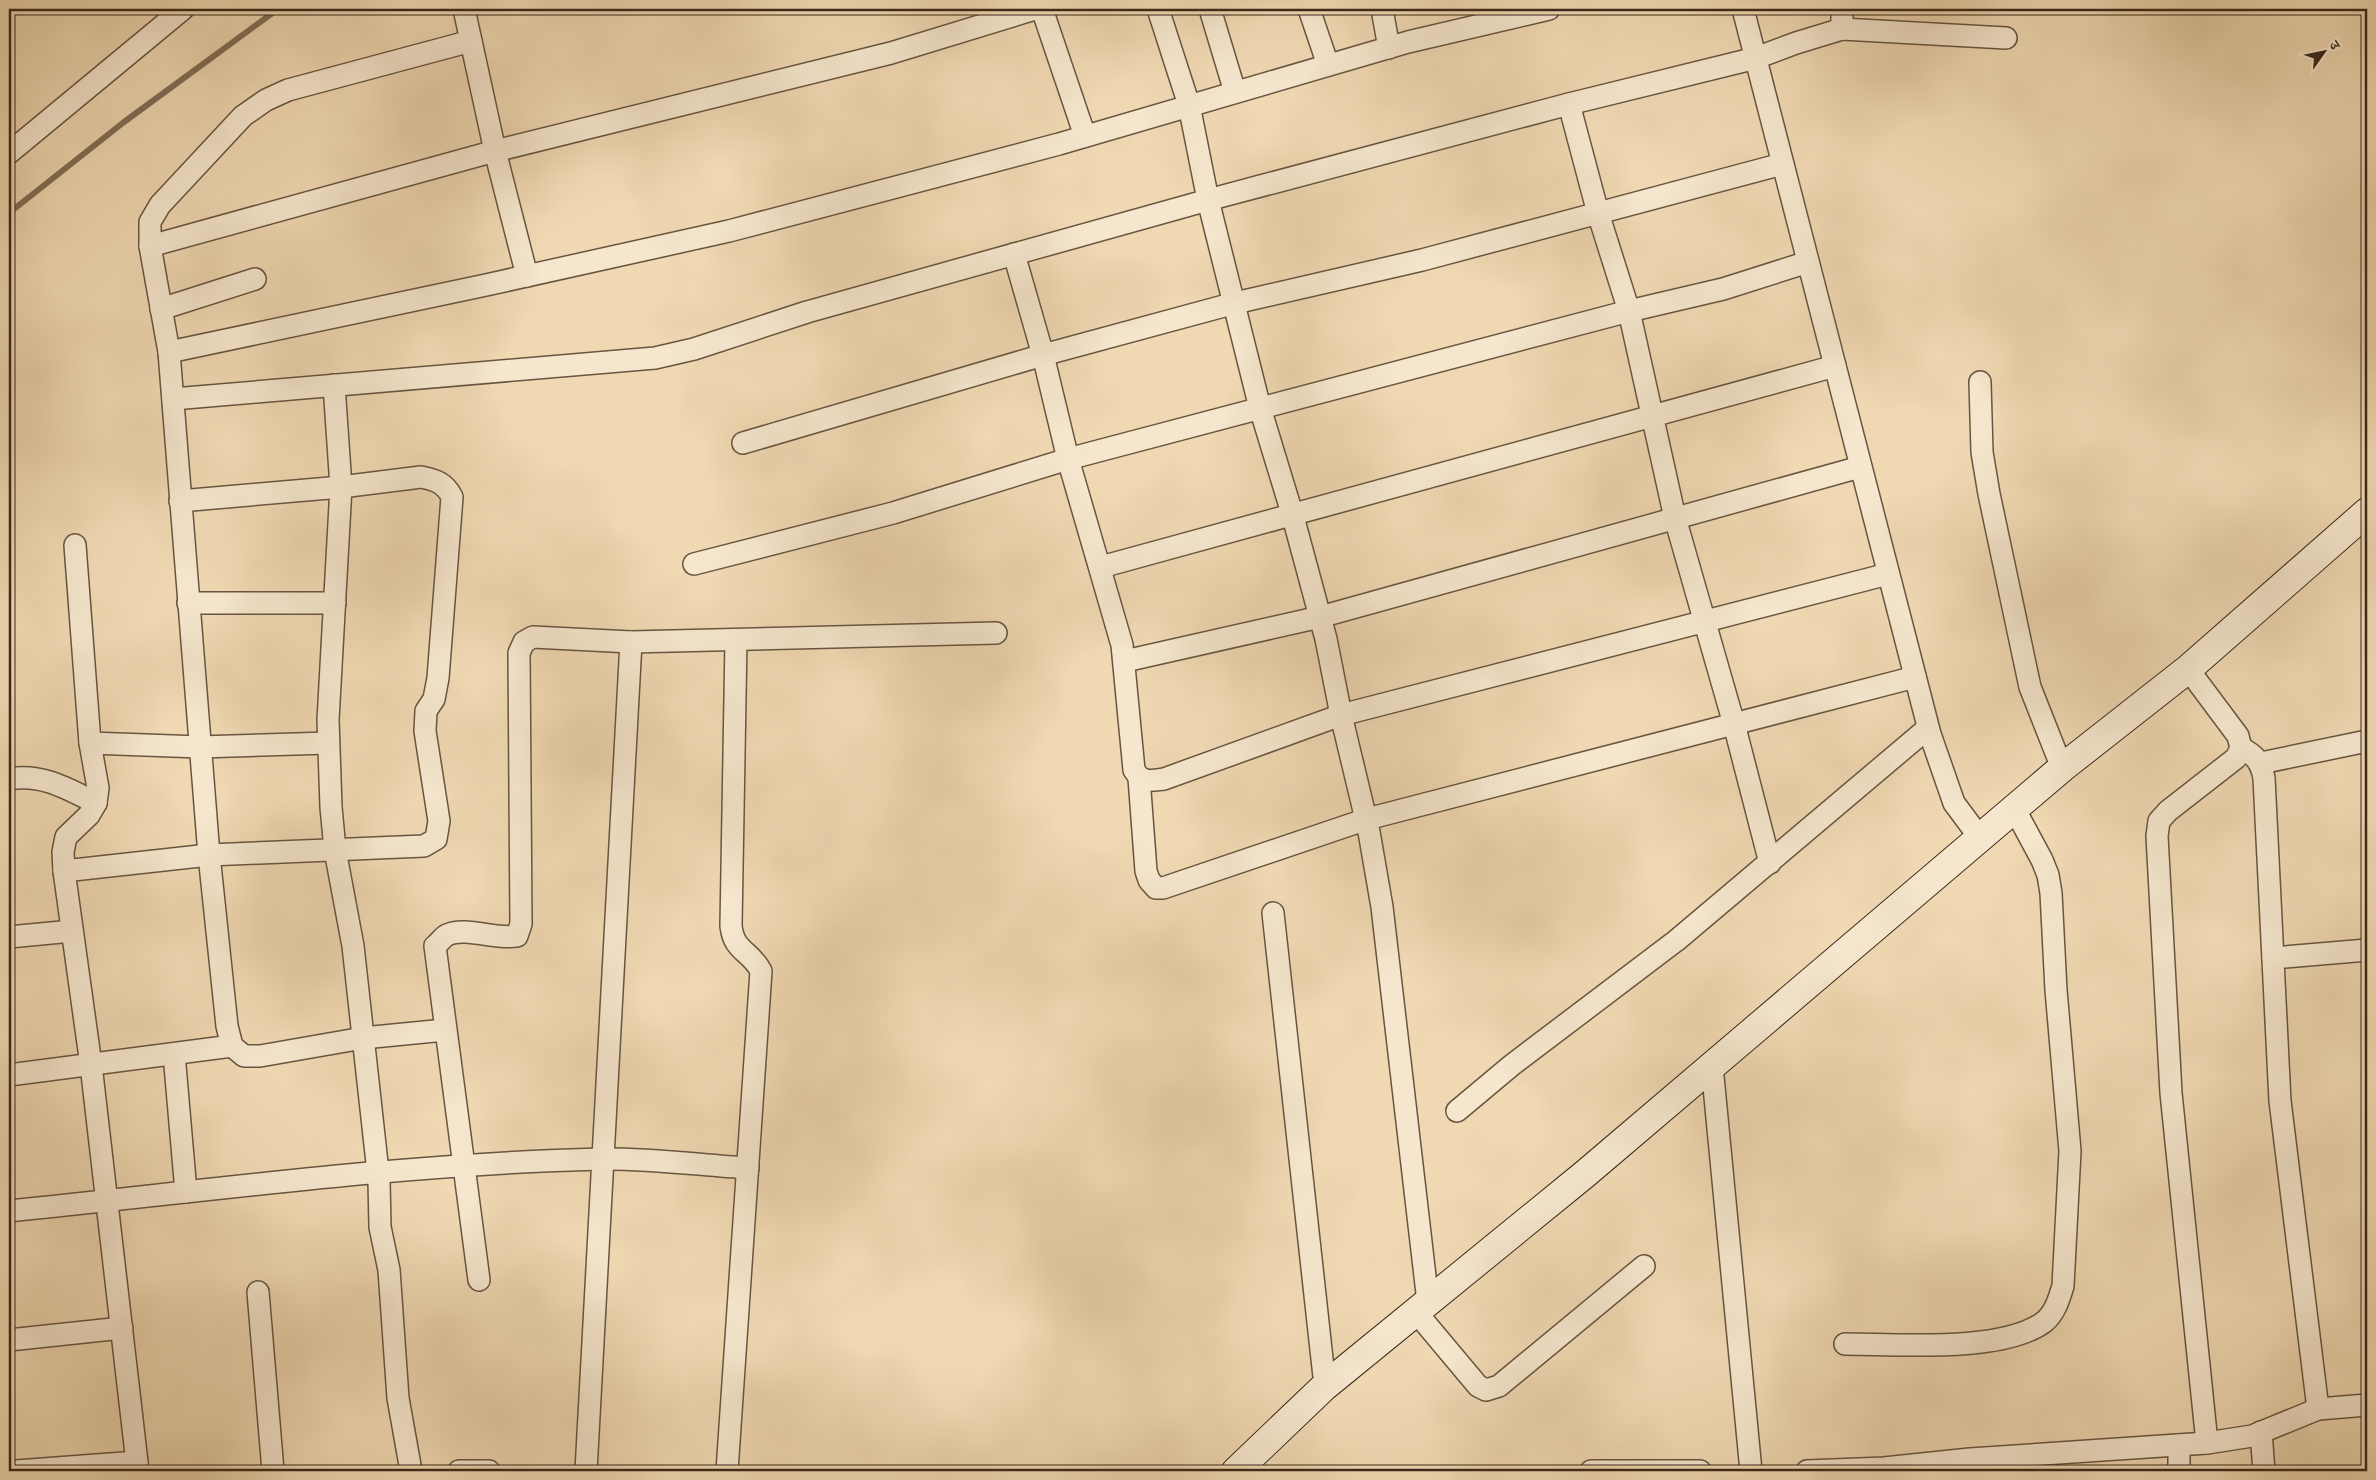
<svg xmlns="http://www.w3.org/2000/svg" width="2376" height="1480" font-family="'Gentium Book Plus','Noto Serif Devanagari',serif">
<rect width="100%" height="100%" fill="#efd8b2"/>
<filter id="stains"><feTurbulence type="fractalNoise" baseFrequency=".004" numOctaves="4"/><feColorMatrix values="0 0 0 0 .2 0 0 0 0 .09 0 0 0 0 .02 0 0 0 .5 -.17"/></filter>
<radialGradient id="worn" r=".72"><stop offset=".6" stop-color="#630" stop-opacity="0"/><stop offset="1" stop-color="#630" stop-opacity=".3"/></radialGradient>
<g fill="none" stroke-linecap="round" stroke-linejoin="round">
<!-- stream -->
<polyline stroke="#826e57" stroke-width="6" points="9,213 124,122 278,9"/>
<defs>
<g id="street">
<polyline points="464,9 495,151 527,276"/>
<polyline points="1042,9 1085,136"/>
<polyline points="1158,9 1189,105 1208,200 1260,408 1292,513 1326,639 1341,715 1369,832 1382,907 1428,1302"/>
<polyline points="1210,9 1235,92"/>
<polyline points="1309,9 1328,65"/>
<polyline points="1382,9 1389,48"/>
<polyline points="1743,9 1930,734 1954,803 1980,838"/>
<polyline points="1842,9 1842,29"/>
<polyline points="1569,104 1598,213 1629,311 1675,518 1734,724 1770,863"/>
<polyline points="9,153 183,9"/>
<polyline points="150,246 495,151 891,53 1035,9"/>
<path d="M1014,254L1043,355L1068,459L1122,645L1134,770C1142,783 1149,781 1164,779L1341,715L1888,574"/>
<polyline points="161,309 255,279"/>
<polyline points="169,352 486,285 729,231 1059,144 1408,42 1549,9"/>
<polyline points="1980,382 1982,452 1989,494 2030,687 2062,768"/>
<polyline points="334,385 341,487 328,720 331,807 335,850 353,946 379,1181 380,1227 389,1270 398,1398 411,1471"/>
<polyline points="173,399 655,358 694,349 807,312 1208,200 1569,104 1756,58 1796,43 1842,29 2006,38"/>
<polyline points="743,443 1043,355 1235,303 1422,260 1782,164"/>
<polyline points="75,545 90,743 98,788 96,803 89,815 66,837 63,852 64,871 91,1065 138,1471"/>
<polyline points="694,564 893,513 1068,459 1629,311 1723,289 1808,262"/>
<polyline points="1101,567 1835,366"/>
<polyline points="188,603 335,603"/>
<polyline points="1125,661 1320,617 1860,467"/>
<polyline points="2188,669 2238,736 2241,748 2236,758 2168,811 2159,821 2157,836 2171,1093 2207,1443"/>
<polyline points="90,743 200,747 328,743"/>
<path d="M2241,748C2255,755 2261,762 2264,778L2280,1101L2318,1409"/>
<polyline points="2261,763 2367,741"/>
<polyline points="1139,778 1146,871 1149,880 1156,888 1163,888 1367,819 1915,677"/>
<path d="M9,779C42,773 68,789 96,803"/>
<path d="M64,871L209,855L424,846L436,839L439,821L425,731L426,711L434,699L438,678L452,497C445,483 436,480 421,477L341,487L180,501"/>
<polyline points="1273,913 1325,1386"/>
<polyline points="9,937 72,931"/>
<polyline points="2273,958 2367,950"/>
<polyline points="445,1030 363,1038 260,1056 244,1056 232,1046 227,1026 209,855 169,352 150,246 150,222 160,205 243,116 266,100 288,90 471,41"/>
<polyline points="174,1054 186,1192"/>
<polyline points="1712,1066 1751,1471"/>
<polyline points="9,1075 232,1046"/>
<polyline points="1457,1111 1512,1065 1677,940 1928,728"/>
<path d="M9,1211C206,1191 402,1164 600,1159C649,1158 699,1165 748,1168"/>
<path d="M479,1280L435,946C439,943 443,937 447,935C465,926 496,940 517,936L521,924L519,653L524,642L533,637L631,642L996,633"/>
<polyline points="258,1292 273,1471"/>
<polyline points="1416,1312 1478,1386 1486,1390 1499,1386 1644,1266"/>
<polyline points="9,1340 122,1328"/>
<path d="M1845,1344C1897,1344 2002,1353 2044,1322C2055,1313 2059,1299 2063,1286L2070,1151L2056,990L2051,893L2048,875L2042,860L2014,808"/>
<polyline points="2261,1432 2264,1471"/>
<polyline points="2179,1445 2179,1471"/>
<polyline points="16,1471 137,1462"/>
<polyline points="459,1471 489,1471"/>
<polyline points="586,1471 631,642"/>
<path d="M727,1471L761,971C750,950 734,952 731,926L736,640"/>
<polyline points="1591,1471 1700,1471"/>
<polyline points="1807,1471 1884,1468 1970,1459 2207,1443 2252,1436 2318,1409 2367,1405"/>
</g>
<polyline id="secondary" points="1236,1471 1325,1386 1585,1174 2062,768 2188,669 2367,512"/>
</defs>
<!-- street casing -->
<use href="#street" stroke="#685541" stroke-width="24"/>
<!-- secondary casing -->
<use href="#secondary" stroke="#3b291b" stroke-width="30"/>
<!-- street -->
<use href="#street" stroke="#f5e6cd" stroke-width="21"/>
<!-- secondary -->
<use href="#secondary" stroke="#f5e6cd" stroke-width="28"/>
</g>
<!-- margin -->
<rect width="2376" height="1480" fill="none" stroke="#efd8b2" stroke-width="30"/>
<rect x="10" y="10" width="2356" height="1460" fill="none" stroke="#3b291b" stroke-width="2.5"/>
<rect x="15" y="15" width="2346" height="1450" fill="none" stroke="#3b291b"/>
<!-- north arrow -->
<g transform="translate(2324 52) rotate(57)" stroke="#f5e6cd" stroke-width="4" paint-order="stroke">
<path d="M0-4L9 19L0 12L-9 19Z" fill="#3b291b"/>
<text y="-8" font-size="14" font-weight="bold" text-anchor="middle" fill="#3b291b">उ</text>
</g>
<rect width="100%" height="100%" filter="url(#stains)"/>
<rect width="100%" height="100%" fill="url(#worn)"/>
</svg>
